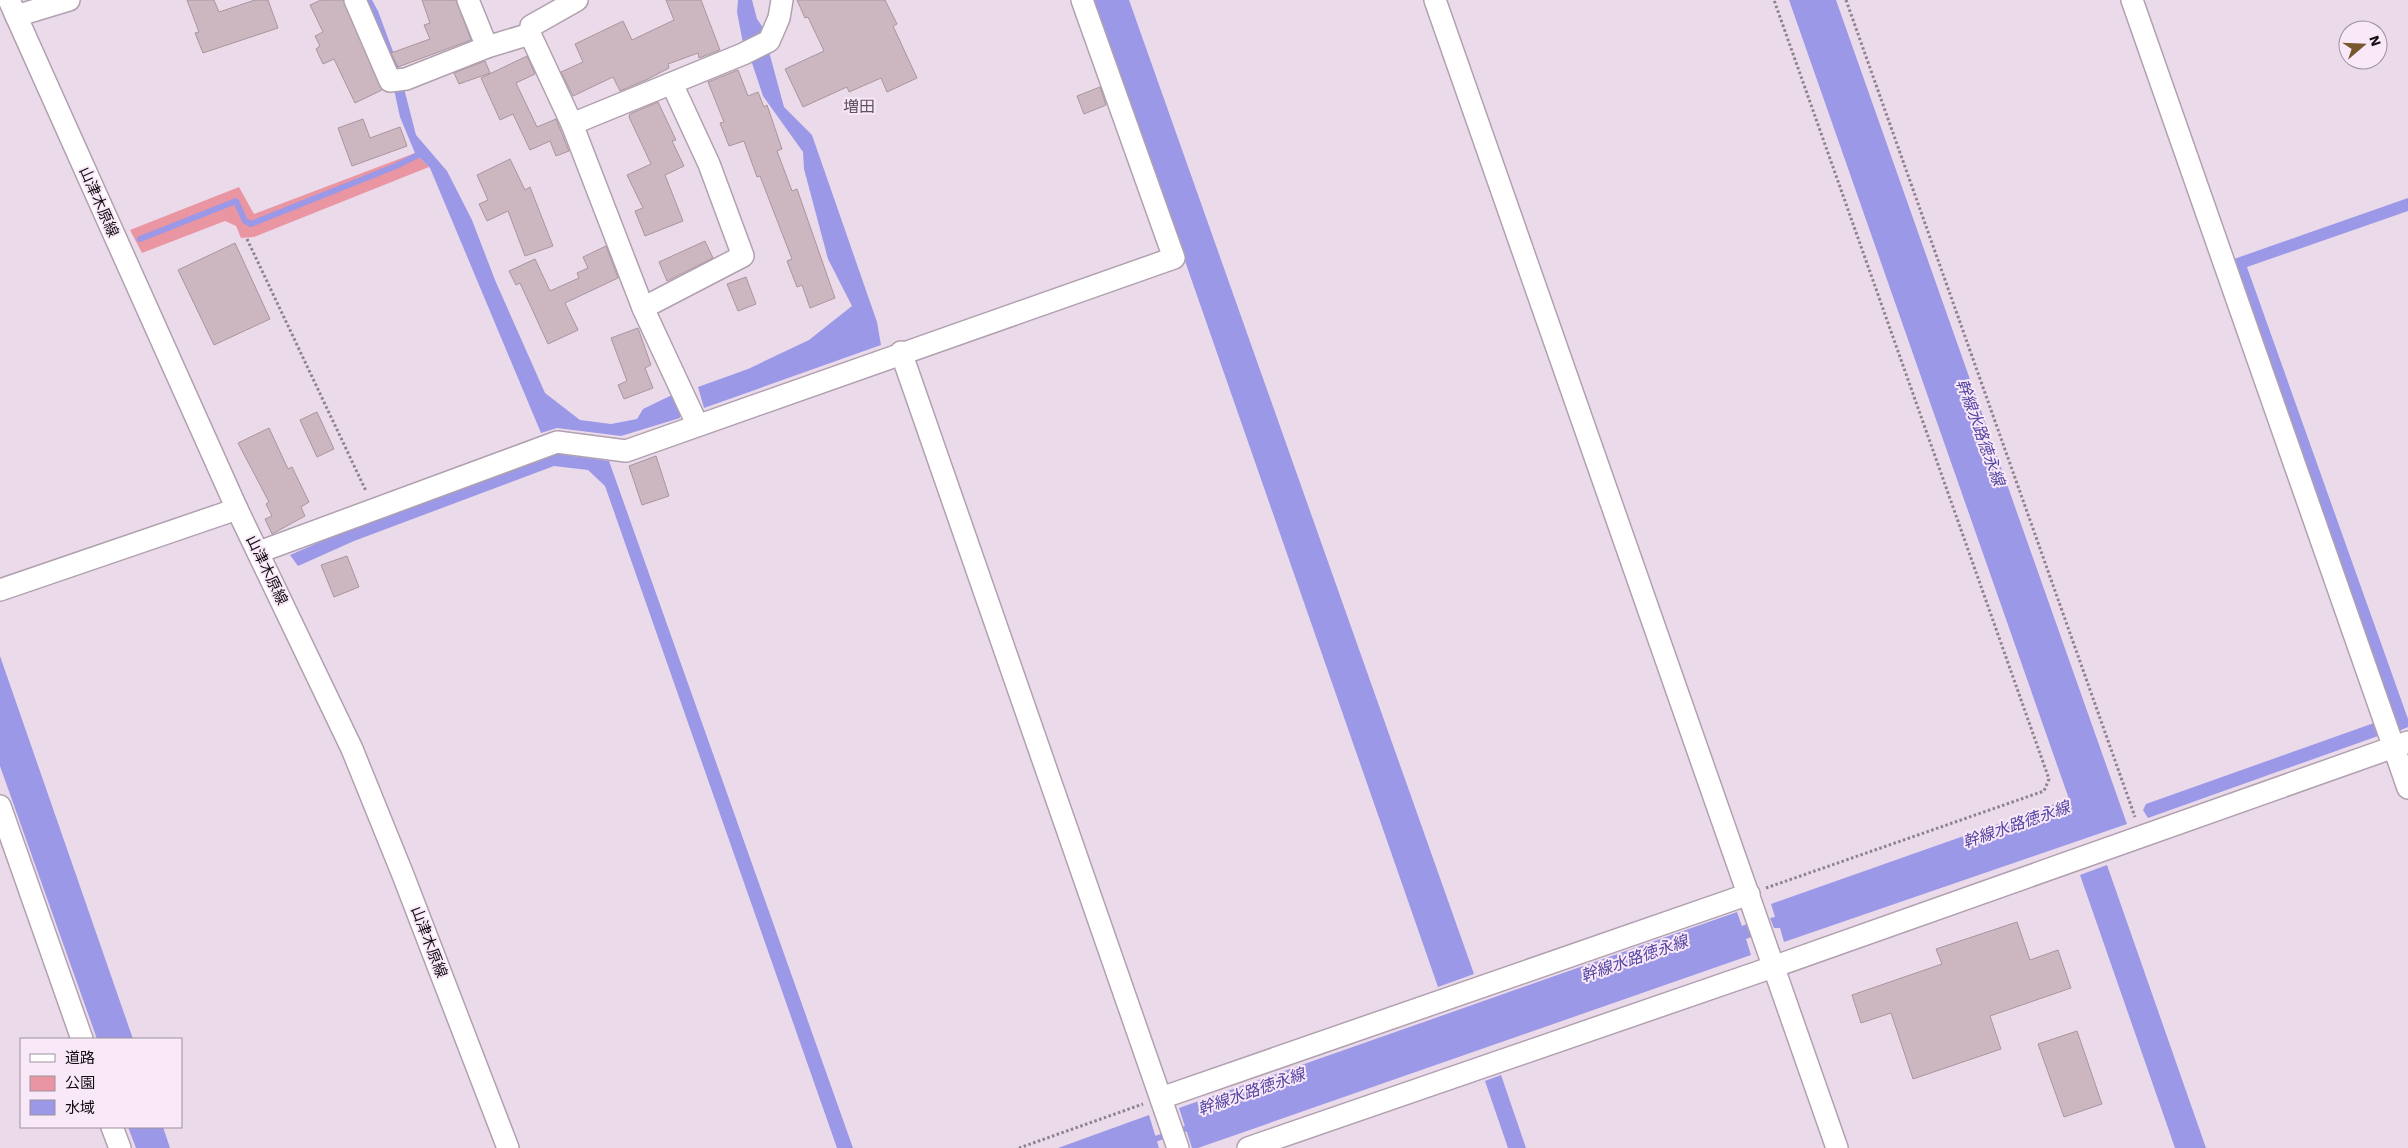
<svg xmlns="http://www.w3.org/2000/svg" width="2408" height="1148" font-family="'Work Sans','Noto Sans JP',sans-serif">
<rect width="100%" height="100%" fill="#ebdbea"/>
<!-- green -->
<polygon fill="#ea96a2" points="415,153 429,167 254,237 241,238 236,226 225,221 142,253 130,230 239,187 254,214"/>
<!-- water -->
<g fill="#9b98e7">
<polygon points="362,0 372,0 378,11 398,65 416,135 447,171 472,220 495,280 545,393 580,420 611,424 637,419 643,409 672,395 680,411 680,418 621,436 557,428 541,433 430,168 415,153 400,117 388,62"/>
<polygon points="738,0 752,0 757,19 764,29 756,40 743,43 737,12"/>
<polygon points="1094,0 1129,0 1474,974 1438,987"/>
<polygon points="1789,0 1836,0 2127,824 1784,942 1780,928 1774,928 1770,918 1775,917 1771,904 2069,799"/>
<polygon points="768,48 784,107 812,135 877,322 881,345 704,408 698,387 748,369 809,340 852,306 828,259 804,169 803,152 763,96 751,60"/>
<polygon points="2408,198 2408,211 2247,267 2408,719 2408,727 2399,731 2234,259"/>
<polygon points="552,453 609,461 853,1148 837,1148 605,486 588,470 554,466 354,541 298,566 290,555 352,528"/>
<polygon points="0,656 133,1039 97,1039 0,766"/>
<polygon points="2374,723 2378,736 2148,818 2143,810 2146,804"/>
<polygon points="2107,865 2206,1148 2175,1148 2080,875"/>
<polygon points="1737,912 1742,926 1749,923 1754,936 1746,939 1751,955 1198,1148 1192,1148 1179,1108"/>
<polygon points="1501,1075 1526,1148 1508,1148 1485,1081"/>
<polygon points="1149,1115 1159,1148 1058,1148"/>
<polygon points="128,1127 163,1127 170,1148 136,1148"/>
</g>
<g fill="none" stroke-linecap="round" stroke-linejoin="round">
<!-- stream -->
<g stroke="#9b98e7" stroke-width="6">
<polyline points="140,239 236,201 245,221 251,224 396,166 422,153"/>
<polyline points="1149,1141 1194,1126"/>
</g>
</g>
<!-- building -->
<g fill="#ccb6c0" stroke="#aa959e">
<polygon points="187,0 214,0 219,12 255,0 268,0 278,28 203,53 195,33 199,32"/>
<polygon points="321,0 343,0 382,90 355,103 334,59 323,64 316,49 320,46 315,36 323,32 310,5"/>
<polygon points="422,0 456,0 471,40 398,67 391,53 430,39 424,25 430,23"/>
<polygon points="666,0 701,0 720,50 699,58 698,53 668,64 669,68 648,79 620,91 613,77 573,96 561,72 583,62 575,44 623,21 632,40 674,20"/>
<polygon points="797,0 885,0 897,24 893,26 917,78 887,92 881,78 849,92 847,87 803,107 785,69 824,51 808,17 805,18"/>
<polygon points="527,56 535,74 516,83 537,127 556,119 569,151 556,156 550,141 530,150 513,114 500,120 481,78"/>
<polygon points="485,61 490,73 459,84 454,73"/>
<polygon points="738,70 748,96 758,92 764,107 767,105 782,149 777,151 792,191 797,189 835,298 810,308 802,285 797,287 787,261 792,259 760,176 757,177 744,141 729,146 720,123 724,122 708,82"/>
<polygon points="1100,87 1106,105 1084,114 1077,96"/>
<polygon points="658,102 676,140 672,141 684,166 665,175 683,221 645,236 635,211 643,208 627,175 651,164 629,117 630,114"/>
<polygon points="363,119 370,138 400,127 407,146 352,166 338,128"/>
<polygon points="510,159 525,190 530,187 553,246 525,256 508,211 487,221 479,204 488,200 477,175"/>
<polygon points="705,241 713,258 667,281 659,262"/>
<polygon points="235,243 270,319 214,345 178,270"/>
<polygon points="606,246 618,278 565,303 578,330 548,344 520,283 516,285 509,271 535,259 550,291 579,278 577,273 588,268 583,257"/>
<polygon points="746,277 756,304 738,311 727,284"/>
<polygon points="638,328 651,365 645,368 653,388 624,399 618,385 627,381 611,338"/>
<polygon points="317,412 334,449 317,457 300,420"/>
<polygon points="269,428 288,469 292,467 309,502 301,507 305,516 272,534 265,519 272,516 266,504 269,502 238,443"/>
<polygon points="656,456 669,496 642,505 629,466"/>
<polygon points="347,556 359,587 334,597 321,565"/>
<polygon points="2017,922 2030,960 2058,950 2071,988 1990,1016 2001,1049 1913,1079 1891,1013 1861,1023 1852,995 1942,964 1936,949"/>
<polygon points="2077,1031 2102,1104 2064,1117 2038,1044"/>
</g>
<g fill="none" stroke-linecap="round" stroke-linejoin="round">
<defs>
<g id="minor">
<polyline points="9,0 237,509 352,749 403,875 508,1148"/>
<polyline points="355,0 390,81 406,79 487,47 530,34"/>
<polyline points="468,0 487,47"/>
<polyline points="577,0 531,26 530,34 572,124 743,54 769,41 779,18 782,0"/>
<polyline points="1435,0 1837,1148"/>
<polyline points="2132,0 2408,788"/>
<polyline points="16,16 69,0"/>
<polyline points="572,124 643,308 697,424"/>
<polyline points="643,308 743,256 709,164 672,84"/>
<polyline points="901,352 1178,1148"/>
<polyline points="259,552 557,442 626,451 1174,258 1082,0"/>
<polyline points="0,590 237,509"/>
<polyline points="0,806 82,1039"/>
<polyline points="1161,1098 1749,894"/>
<polyline points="112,1127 120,1148"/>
<polyline points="1248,1148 1773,967 2408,742"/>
</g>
</defs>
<!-- minor casing -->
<use href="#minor" stroke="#b1a1b0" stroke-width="24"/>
<!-- path -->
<g stroke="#8e828d" stroke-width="3" stroke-dasharray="2.5 2.5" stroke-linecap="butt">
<polyline points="1846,0 2135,817"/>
<polyline points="247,239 366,491"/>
<polyline points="1766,888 2044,791 2049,779 1774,0"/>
<polyline points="1019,1148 1143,1104"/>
</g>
<!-- minor -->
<use href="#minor" stroke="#fff" stroke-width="21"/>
</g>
<g text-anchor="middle" stroke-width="4" stroke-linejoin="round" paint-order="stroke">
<!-- street labels -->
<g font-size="15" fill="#140e13" stroke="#f9e8f8">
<text transform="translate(99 202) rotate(66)" y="5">山津木原線</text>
<text transform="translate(267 570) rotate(64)" y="5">山津木原線</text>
<text transform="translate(429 942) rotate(69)" y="5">山津木原線</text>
</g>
<!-- neighbourhood labels -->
<g font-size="16" fill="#605260" stroke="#f9e8f8">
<text x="859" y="112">増田</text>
</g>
<!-- water labels -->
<g font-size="16" font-style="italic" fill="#5245a2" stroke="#f9e8f8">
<text transform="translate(1981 432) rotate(70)" y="6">幹線水路徳永線</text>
<text transform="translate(2016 824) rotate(-19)" y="6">幹線水路徳永線</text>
<text transform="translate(1634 958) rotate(-19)" y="6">幹線水路徳永線</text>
<text transform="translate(1251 1091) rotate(-19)" y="6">幹線水路徳永線</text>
</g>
</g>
<!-- legend -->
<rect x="20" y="1038" width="162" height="90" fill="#f9e8f8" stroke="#9d919c"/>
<rect x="30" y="1054" width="25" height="8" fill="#ffffff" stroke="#9d919c"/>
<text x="65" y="1063" font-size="15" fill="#140e13">道路</text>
<rect x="30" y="1076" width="25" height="15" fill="#ea96a2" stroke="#9d919c"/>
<text x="65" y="1088" font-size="15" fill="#140e13">公園</text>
<rect x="30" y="1100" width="25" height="15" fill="#9b98e7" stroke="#9d919c"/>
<text x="65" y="1113" font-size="15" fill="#140e13">水域</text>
<!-- north arrow -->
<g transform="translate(2363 45) rotate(71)"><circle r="24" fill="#f9e8f8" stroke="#9d919c"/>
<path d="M0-4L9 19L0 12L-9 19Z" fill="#76582c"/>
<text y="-8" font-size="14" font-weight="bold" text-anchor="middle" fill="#140e13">N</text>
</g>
</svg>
